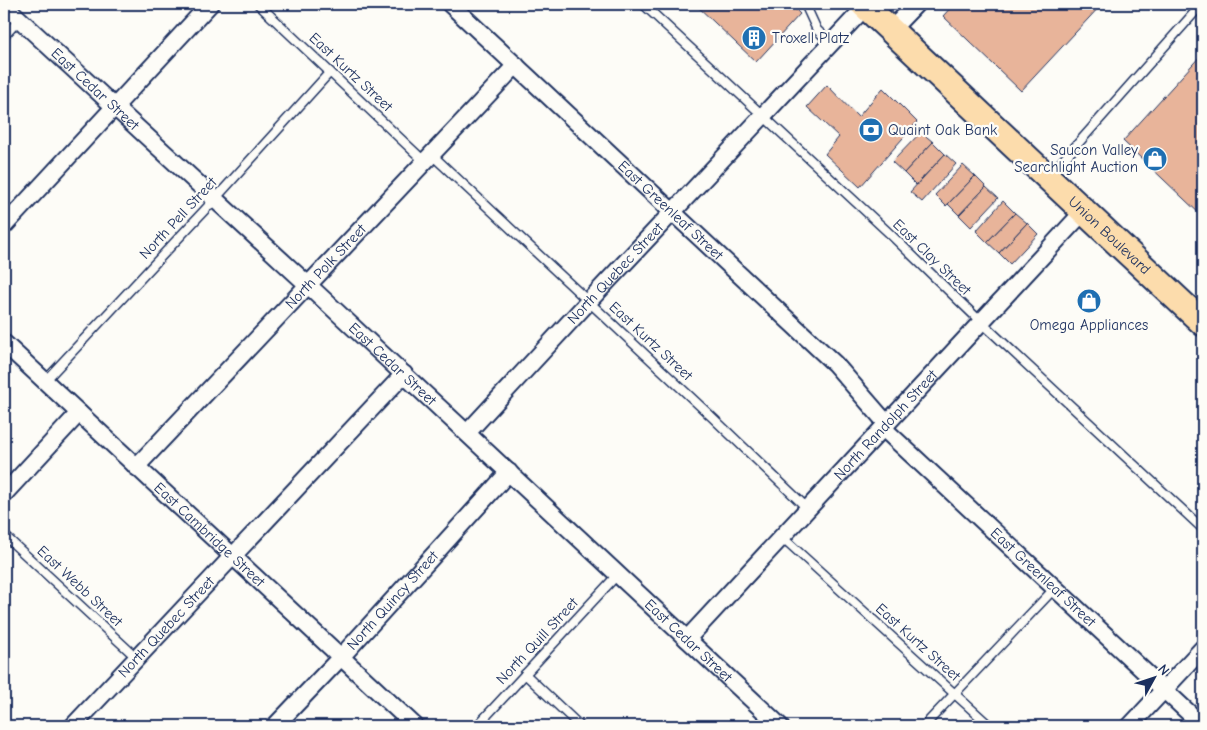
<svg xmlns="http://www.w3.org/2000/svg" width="1207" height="730" font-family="'Comic Neue',sans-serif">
<rect width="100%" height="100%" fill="#fdfcf7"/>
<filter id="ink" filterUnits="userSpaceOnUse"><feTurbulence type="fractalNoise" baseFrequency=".02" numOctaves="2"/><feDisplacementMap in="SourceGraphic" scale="10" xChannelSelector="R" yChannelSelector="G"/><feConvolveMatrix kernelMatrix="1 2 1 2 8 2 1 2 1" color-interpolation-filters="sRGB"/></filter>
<g filter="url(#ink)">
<!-- building -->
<g fill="#e8b49a" stroke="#1b2f5e">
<polygon points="695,4 790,4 800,14 756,62"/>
<polygon points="954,4 1102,4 1021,91 943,16"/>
<polygon points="1203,53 1203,217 1123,141"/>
<polygon points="827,85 858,117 883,88 917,122 860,187 825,154 839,137 807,107"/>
<polygon points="921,132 933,142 904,173 892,162"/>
<polygon points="933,142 945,154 916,185 904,173"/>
<polygon points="945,154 956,164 922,202 910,192"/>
<polygon points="963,165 975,176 946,206 935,195"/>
<polygon points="975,176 986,187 959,215 948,204"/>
<polygon points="986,187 998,198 971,227 959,215"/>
<polygon points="1003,201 1015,213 987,242 976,231"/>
<polygon points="1015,213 1027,223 999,253 987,242"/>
<polygon points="1027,223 1038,234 1010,264 999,253"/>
</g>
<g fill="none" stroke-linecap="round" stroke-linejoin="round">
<defs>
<g id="lane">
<polyline points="258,4 424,161"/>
<polyline points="643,4 889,233 981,322 1203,529"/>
<polyline points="805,4 817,30 831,43"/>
<polyline points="4,36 20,19"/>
<polyline points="431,154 713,418 808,509"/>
<polyline points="1050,175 1202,4"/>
<polyline points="45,381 215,199 330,72"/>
<polyline points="4,535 137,658"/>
<polyline points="782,537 990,726"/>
<polyline points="525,674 580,726"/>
<polyline points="477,726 618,574"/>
<polyline points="924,726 1054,589"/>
</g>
<g id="street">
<path id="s1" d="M450,4L835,364L887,424"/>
<path id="s2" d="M4,5L307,284L780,726"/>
<polyline points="891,30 916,4"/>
<polyline points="4,226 210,4"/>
<path id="s3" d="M4,343L415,726"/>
<path id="s4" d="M883,428L1203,726"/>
<path id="s5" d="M467,433L589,301L866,6"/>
<path id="s6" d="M136,467L516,65"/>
<polyline points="4,494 79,413"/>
<path id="s7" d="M687,639L1084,211"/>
<path id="s8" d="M73,726L404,374"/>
<path id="s9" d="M275,726L341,657L509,472"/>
<polyline points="1130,726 1203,648"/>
</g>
<g id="primary">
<path id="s10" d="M863,4L1203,323"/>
</g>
</defs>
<!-- lane casing -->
<use href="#lane" stroke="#1b2f5e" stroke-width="11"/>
<!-- street casing -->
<use href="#street" stroke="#1b2f5e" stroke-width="20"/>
<!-- primary casing -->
<use href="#primary" stroke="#1b2f5e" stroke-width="29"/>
<!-- lane -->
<use href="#lane" stroke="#fdfcf7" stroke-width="8"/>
<!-- street -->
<use href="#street" stroke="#fdfcf7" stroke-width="16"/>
<!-- primary -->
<use href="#primary" stroke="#fcdcac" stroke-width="25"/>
</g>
</g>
<!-- icons -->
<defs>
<symbol id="building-disc" viewBox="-11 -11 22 22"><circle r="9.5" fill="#1f6fb2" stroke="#fdfcf7"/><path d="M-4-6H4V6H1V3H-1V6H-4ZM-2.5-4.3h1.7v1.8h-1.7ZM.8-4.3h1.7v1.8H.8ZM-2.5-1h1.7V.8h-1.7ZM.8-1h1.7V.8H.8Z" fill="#fff"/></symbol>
<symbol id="bank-disc" viewBox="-11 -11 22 22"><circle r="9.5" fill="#1f6fb2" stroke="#fdfcf7"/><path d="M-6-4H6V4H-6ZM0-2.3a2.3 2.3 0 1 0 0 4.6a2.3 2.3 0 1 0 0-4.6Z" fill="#fff"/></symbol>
<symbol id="shop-disc" viewBox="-11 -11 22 22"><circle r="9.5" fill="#1f6fb2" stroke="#fdfcf7"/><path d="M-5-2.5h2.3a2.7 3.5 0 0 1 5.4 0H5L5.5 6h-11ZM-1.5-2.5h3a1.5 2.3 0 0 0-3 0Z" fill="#fff"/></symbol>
</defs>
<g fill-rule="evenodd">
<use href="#building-disc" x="740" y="24" width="28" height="28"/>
<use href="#bank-disc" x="857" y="116" width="28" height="28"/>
<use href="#shop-disc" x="1141" y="145" width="28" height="28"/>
<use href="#shop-disc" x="1075" y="287" width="28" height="28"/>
</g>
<g text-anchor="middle" stroke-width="4.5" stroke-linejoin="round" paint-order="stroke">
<!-- poi labels -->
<g font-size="15" fill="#1b2f5e" stroke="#fdfcf7" text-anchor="start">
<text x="772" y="43">Troxell Platz</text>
<text x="888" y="135">Quaint Oak Bank</text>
<text x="1138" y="155" text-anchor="end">Saucon Valley<tspan x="1138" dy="17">Searchlight Auction</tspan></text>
<text x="1089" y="330" text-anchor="middle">Omega Appliances</text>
</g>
<!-- street labels -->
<g font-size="15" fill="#1b2f5e" stroke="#fdfcf7">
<text transform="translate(351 72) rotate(43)" y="5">East Kurtz Street</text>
<text dy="5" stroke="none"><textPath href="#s2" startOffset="124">East Cedar Street</textPath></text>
<text dy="5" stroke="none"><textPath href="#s1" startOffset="302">East Greenleaf Street</textPath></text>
<text transform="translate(178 218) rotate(-47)" y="5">North Pell Street</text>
<text dy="5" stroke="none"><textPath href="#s10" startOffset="338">Union Boulevard</textPath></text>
<text transform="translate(932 257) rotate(44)" y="5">East Clay Street</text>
<text dy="5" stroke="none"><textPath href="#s6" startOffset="276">North Polk Street</textPath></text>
<text dy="5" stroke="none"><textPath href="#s5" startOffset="218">North Quebec Street</textPath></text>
<text transform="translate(651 341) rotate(43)" y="5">East Kurtz Street</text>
<text dy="5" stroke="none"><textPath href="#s2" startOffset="529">East Cedar Street</textPath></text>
<text dy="5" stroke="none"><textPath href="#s7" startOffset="292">North Randolph Street</textPath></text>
<text dy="5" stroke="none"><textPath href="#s3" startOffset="281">East Cambridge Street</textPath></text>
<text dy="5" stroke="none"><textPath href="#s4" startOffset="219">East Greenleaf Street</textPath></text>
<text transform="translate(80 586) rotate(43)" y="5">East Webb Street</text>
<text dy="5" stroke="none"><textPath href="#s9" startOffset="172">North Quincy Street</textPath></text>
<text dy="5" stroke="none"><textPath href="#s8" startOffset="136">North Quebec Street</textPath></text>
<text transform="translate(537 641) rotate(-47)" y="5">North Quill Street</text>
<text dy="5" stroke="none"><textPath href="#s2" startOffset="934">East Cedar Street</textPath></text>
<text transform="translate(918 642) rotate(42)" y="5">East Kurtz Street</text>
</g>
</g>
<!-- margin -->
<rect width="1207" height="730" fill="none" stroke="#fdfcf7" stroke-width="20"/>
<rect x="10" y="10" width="1187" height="710" fill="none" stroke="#1b2f5e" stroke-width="2" filter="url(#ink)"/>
<!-- north arrow -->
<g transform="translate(1154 678) rotate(50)" stroke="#fdfcf7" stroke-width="4" paint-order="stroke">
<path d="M0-4L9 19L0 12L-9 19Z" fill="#1b2f5e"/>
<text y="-8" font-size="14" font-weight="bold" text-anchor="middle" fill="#1b2f5e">N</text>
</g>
</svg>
